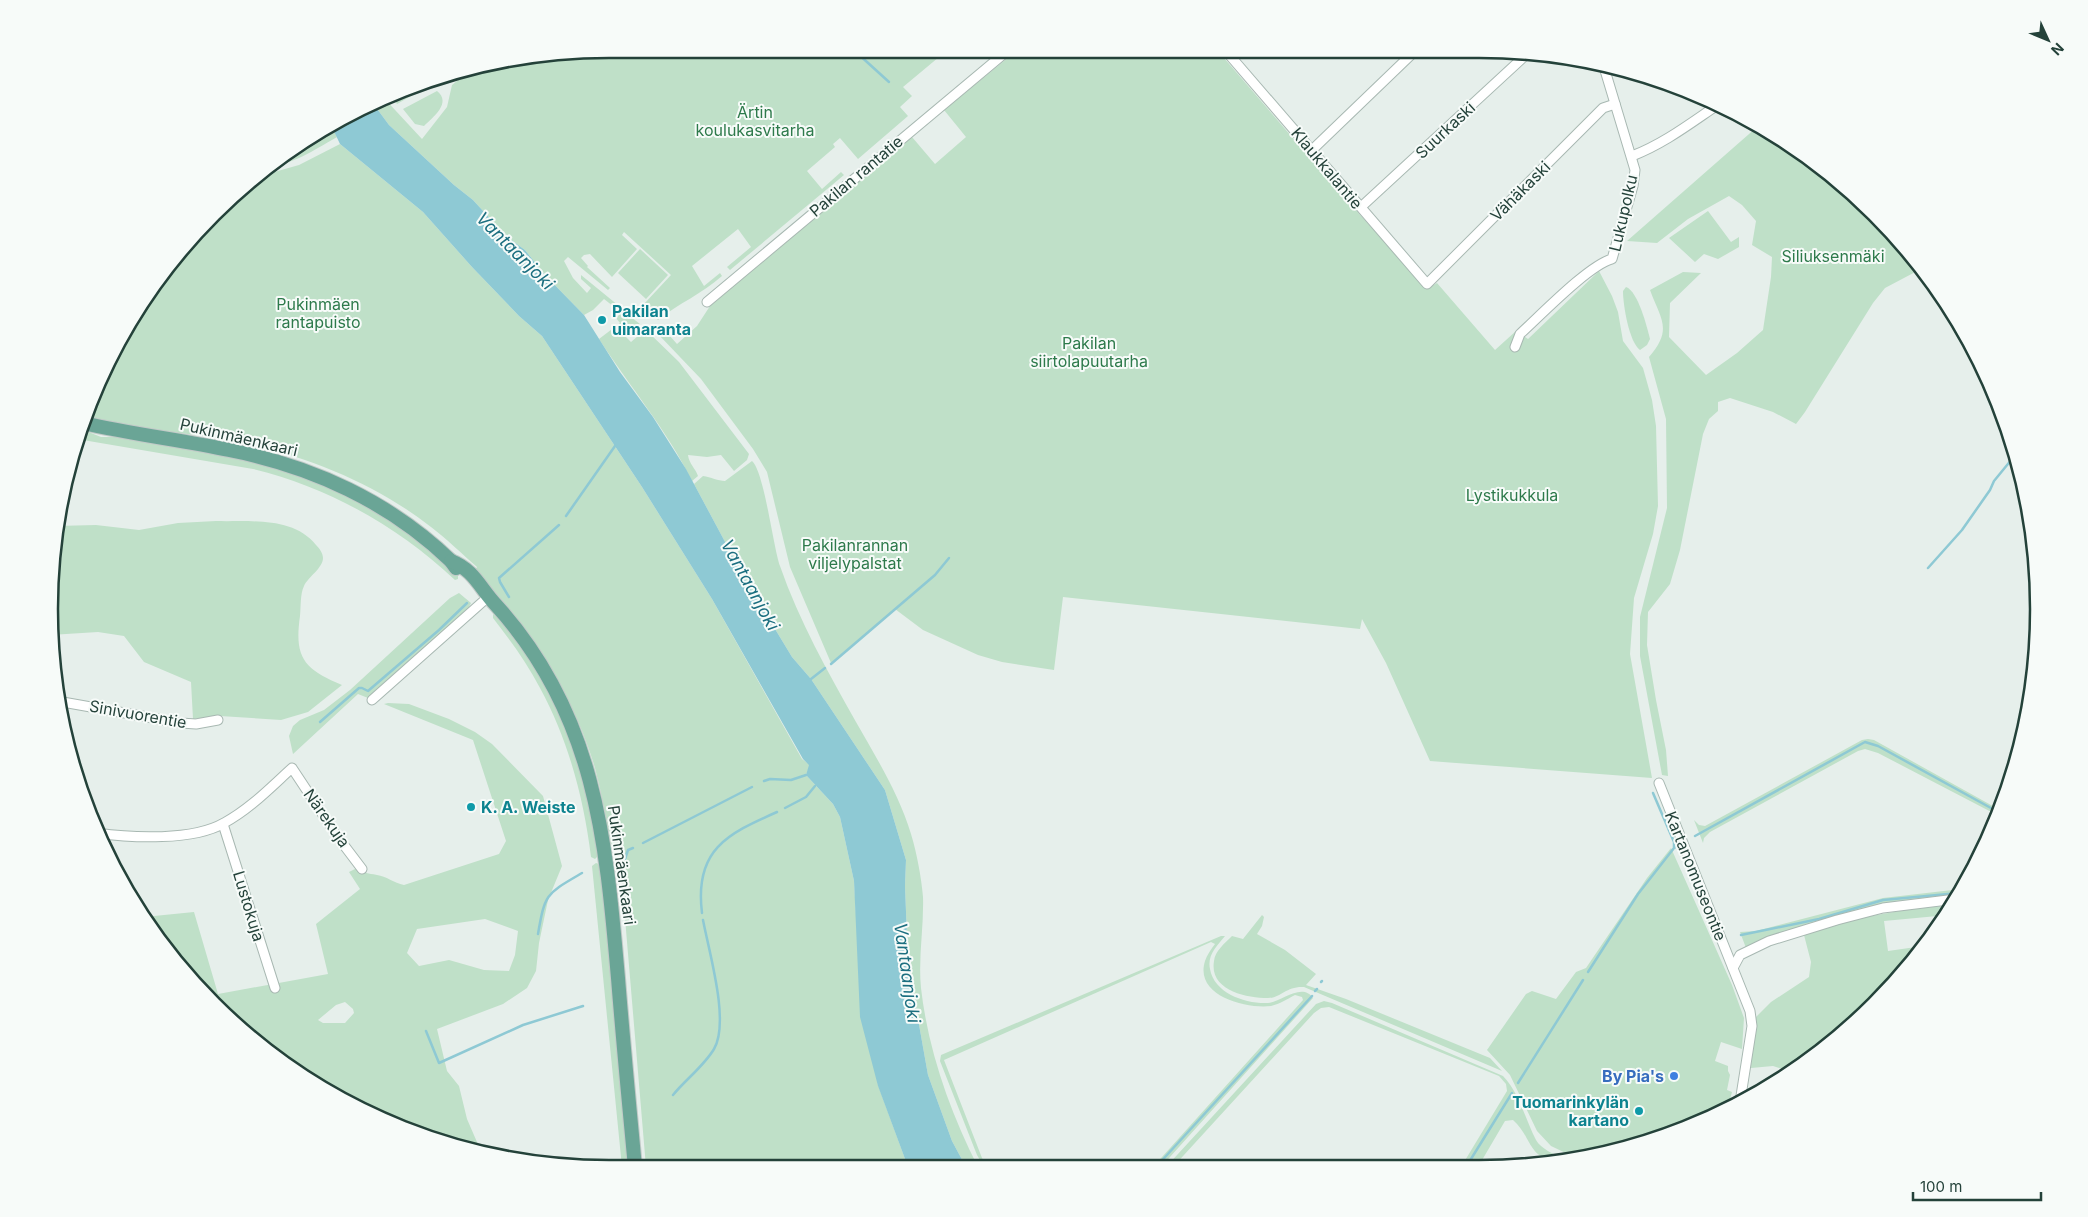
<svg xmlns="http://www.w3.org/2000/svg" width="2088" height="1217" font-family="Inter,sans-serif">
<rect width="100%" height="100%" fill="#e6efeb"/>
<!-- green -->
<g fill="#bfe0c8" fill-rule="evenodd">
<polygon points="1218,51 1334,186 1427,289 1437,283 1495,350 1516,331 1528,339 1599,271 1612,296 1618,312 1623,341 1643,368 1652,400 1656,426 1658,506 1653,534 1634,598 1630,654 1652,778 1430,761 1386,663 1362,619 1360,629 1063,597 1054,670 1002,662 978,655 923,630 895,609 831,663 790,567 767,472 753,449 701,379 658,334 661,326 677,344 697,326 710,306 912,137 935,164 966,137 944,110 1015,52"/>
<path d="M945,52L903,87L912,96L900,107L908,116L858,159L840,138L833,144L835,147L807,171L822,189L841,172L844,175L730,270L727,267L751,247L738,229L692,266L704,286L720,273L722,276C702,294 679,303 658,320L643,305L671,275L624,232L622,235L637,249L612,277L590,254L584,255L581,258L588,266L587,267L610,288L608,290L568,257L564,261L573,278L587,293L591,288L581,279V275L619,306L618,310L604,299L593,310L584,315L545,275L525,250L506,236L473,200L454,185L389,125L372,102L383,97L422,139L447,107L452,85L473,68L535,54Z"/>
<polygon points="451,73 397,104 390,94 429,78"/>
<path d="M437,91C452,103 433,117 424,126L415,124L403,109Z"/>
<path d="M331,125L337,137C321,146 285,170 268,164Z"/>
<path d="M1757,127L1790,143L1875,212L1921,269L1885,288L1873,303L1805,412L1796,424L1773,412L1730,398L1718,402V411L1709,419L1703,434L1680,550L1670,584L1648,612L1647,645L1656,700L1666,750L1668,776L1662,775L1640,656V617L1667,508L1666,419L1649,357C1673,329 1661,320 1650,290L1683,272L1701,273L1670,303L1669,337L1706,375L1737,353L1763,330L1771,277L1772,257L1752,245L1756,221L1742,205L1729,196L1688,219L1657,243L1627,241Z"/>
<path d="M340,144L423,212L472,267L519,316L542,336L642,487L712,599L802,759L810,765L806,775L833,804L840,817L854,881L858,947L878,1085L908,1167H894L889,1162L885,1167H646L619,847L610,846C606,820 602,794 595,768C573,693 528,626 475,570L477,567C462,554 447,539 431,527C370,479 292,450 216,438C173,431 128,429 86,416L106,361L143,297L212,213L253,178L299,165Z"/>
<polygon points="1708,211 1731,242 1739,237 1739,247 1718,259 1704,254 1695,262 1669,238"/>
<polygon points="640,249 668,275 646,299 618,273"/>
<path d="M1626,287C1638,291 1647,327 1650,339L1647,345L1640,350C1629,342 1623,305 1623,291Z"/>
<path d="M623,311L640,324L626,337L631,342L638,336L636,334L645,329L679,362L749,454L747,460L734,471L721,455L707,457L688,455C689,464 696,469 698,476L692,481C667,430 630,387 599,339L620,323L616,318Z"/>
<path d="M81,429L101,437H117L192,448L271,466L332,487L385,516L431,549L458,575V579L455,580C399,527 328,487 253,469L77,439Z"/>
<path d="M752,461C764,471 773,546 780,566C799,621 828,672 856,722C877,759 899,794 911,834C917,854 921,876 923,897C924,927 918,958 921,988C928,1050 950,1112 978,1167H966L952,1141L928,1075L908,963L905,886L906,860L885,790L811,679L792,657L746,581L694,484L703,476C711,477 718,481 725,481Z"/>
<polygon points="2017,461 2028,499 2039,611 2016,465"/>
<path d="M216,521C249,522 293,516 316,545C319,548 323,553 323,558C323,568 308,577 304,586C300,594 301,607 300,616C294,658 304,669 342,685L308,712L281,720L220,716L193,719L191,682L144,662L124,636L98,632L50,635L54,536L56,526L96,525L139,530L178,523Z"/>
<polygon points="459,593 471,603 467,611 368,698 358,694 293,754 289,736 293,726 300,720 324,710 350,690 450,598"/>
<path d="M493,614C556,669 588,775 598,856L595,859L591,857C584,799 568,739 540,688C527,663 510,640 493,618Z"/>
<path d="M388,703L409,704L449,719L475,732L492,744L543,796L562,866L548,900L539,943L536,971L527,988L503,1004L437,1029L447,1071L459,1086L467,1119L480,1149L428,1138L298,1074L187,977L144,917L194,912L218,994L328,974L316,924L360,889L349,872L357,868C366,874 367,873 377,875C386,876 394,883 404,885L499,854L506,841L473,740L384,704ZM485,919L518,931L515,955L509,971L484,970L449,960L419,966L407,953L417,929ZM345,1002L353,1009L354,1013L345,1023H323L318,1020L336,1005Z"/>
<polygon points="1868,739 1874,740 2000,810 1999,816 1878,753 1865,749 1858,751 1710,832 1704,838 1703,843 1694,820 1699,825 1705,826 1862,740"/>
<polygon points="1671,848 1732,985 1744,1018 1742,1049 1721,1042 1715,1061 1728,1066 1728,1071 1730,1075 1727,1090 1732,1092 1728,1107 1659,1139 1572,1156 1551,1146 1537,1131 1510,1075 1487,1050 1526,994 1532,991 1556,999 1576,972 1586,968 1647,878"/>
<polygon points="596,863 599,864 607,907 630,1167 622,1167 592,866"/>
<polygon points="1961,889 1957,896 1896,902 1746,948 1740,932 1756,931 1883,898"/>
<polygon points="1953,905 1948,915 1884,921 1888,951 1923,946 1875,1004 1789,1071 1773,1066 1751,1068 1754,1019 1771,1002 1809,977 1811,962 1804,935 1860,918 1905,910"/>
<path d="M1262,915L1264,917L1262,926L1257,934L1285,950L1316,974L1306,985L1346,999L1490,1058L1502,1071L1304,987C1286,986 1281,998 1268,998C1246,998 1209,990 1214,961C1215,951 1225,943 1232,936L1243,939Z"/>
<path d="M1221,936H1225C1217,946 1207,955 1210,969C1214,993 1245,1004 1268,1003C1281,1002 1302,982 1313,998L1161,1167H1153L1303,1000L1302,997L1295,995C1287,999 1280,1004 1271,1006C1246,1009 1194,996 1205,961C1207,955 1211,949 1215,944L1211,942L944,1060L982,1158L988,1167H984L977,1155L940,1061L941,1055Z"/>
<path d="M1324,1001L1332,1003L1503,1076C1520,1094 1525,1119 1536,1140C1541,1149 1554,1154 1562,1158C1529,1165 1532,1136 1513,1120L1505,1121L1478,1167H1461L1507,1091L1506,1084L1499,1076L1329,1007L1321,1008L1314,1013L1173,1167H1166L1316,1004Z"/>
</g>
<!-- water -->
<polygon fill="#8ec9d4" points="372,102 389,125 454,185 473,200 506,236 525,250 545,275 584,315 620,372 653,417 686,469 746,581 792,657 811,679 885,790 906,860 905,886 908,963 928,1075 952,1141 966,1167 908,1167 878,1086 860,1017 854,881 840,817 833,804 806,775 809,765 803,759 712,599 642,487 542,336 519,316 472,267 423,212 340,144 331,125 361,107"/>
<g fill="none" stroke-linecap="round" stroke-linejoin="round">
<!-- stream -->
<g stroke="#8ec9d4" stroke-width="2.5">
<polyline points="856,52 889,82"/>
<polyline points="566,516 615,446"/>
<polyline points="1928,568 1962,530 1990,490 1994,481 2012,459 2014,450"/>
<polyline points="509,597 500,582 499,578 559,525"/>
<polyline points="831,664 935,575 949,558"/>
<polyline points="811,679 825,668"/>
<polyline points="320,722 359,688 362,688 368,691 439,630 467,603"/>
<polyline points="764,781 770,779 791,780 806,775"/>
<polyline points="1653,793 1674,842 1674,847"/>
<polyline points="785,808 806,797 815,786"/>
<polyline points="1695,836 1865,742 1878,746 2000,813"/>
<polyline points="643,843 752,787"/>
<polyline points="625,859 628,850 633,848"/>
<path d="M702,913C694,850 727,834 777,812"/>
<path d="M538,934C545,893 546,894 582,873"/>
<polyline points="1741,935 1819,919 1883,900 1959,893"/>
<polyline points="1588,972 1638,894 1674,848 1680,845"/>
<polyline points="1321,982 1322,981"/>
<polyline points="1315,991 1317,989"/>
<polyline points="426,1031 439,1063 523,1025 583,1006"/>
<polyline points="1518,1083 1583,980"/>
<path d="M673,1095C685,1080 704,1066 714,1049C730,1022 709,952 703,920"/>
<polyline points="1156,1167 1312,996"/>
<polyline points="1466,1167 1512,1093"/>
</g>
<defs>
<g id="street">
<polyline points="1226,51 1427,284 1603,108 1615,104"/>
<polyline points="1312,150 1416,50"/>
<path d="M1632,156C1663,144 1688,125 1716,106"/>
<polyline points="1361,207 1529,52"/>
<polyline points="707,302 1006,52"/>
<path d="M1515,347L1520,334C1541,315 1589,265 1612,259L1633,186L1635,170L1604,67"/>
<polyline points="372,700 488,597"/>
<polyline points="57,701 181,723 196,724 218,720"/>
<polyline points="1659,783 1750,1011 1752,1026 1740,1102"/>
<polyline points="223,824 275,988"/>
<path d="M97,833C132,838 193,841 224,823C250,809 271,787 292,768L337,836L362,869"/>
<polyline points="1733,968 1740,955 1769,941 1837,920 1883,908 1956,899"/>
</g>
<g id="primary">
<path d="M83,423C131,434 181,440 229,450C312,466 390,502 451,561L456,568"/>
<path d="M451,561C474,570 480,588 496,605C595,714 606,839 618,978C623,1041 629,1104 635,1167"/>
</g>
</defs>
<!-- street casing -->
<use href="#street" stroke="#a8b8b2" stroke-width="11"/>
<!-- primary casing -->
<use href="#primary" stroke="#c2cac8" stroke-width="16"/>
<!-- street -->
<use href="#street" stroke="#fff" stroke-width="9"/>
<!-- primary -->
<use href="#primary" stroke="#6aa596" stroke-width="14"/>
</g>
<!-- markers -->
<g fill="#0f9aa8" stroke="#f7fbf9" stroke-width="2">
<circle cx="602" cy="320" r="5"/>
<circle cx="471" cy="807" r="5"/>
<circle cx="1639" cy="1111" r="5"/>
</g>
<circle fill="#3f7fe0" stroke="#f7fbf9" stroke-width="2" cx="1674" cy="1076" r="5"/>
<g text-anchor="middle" stroke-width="4" stroke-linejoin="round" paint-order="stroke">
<!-- park labels -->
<g font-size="16" fill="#2d7a4b" stroke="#f7fbf9">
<text x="755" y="118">Ärtin<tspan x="755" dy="18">koulukasvitarha</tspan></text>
<text x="1833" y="262">Siliuksenmäki</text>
<text x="318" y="310">Pukinmäen<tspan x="318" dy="18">rantapuisto</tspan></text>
<text x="1089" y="349">Pakilan<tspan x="1089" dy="18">siirtolapuutarha</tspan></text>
<text x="1512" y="501">Lystikukkula</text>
<text x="855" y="551">Pakilanrannan<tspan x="855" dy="18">viljelypalstat</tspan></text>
</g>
<!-- street labels -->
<g font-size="16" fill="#24423a" stroke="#f7fbf9">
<text transform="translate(1445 130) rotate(-43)" y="6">Suurkaski</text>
<text transform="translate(1327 168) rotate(50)" y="6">Klaukkalantie</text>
<text transform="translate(856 176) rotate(-40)" y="6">Pakilan rantatie</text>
<text transform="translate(1520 191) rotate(-45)" y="6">Vähäkaski</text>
<text transform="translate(1623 213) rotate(-77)" y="6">Lukupolku</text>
<text transform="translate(239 437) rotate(13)" y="6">Pukinmäenkaari</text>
<text transform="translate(138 714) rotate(10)" y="6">Sinivuorentie</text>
<text transform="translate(327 818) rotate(55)" y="6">Närekuja</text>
<text transform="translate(622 865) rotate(82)" y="6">Pukinmäenkaari</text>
<text transform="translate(1696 876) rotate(68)" y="6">Kartanomuseontie</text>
<text transform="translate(249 906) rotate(73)" y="6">Lustokuja</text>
</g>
<!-- culture labels -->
<g font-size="16" font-weight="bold" fill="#0d838f" stroke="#f7fbf9" text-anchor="start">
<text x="612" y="317">Pakilan<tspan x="612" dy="18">uimaranta</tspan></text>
<text x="481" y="813">K. A. Weiste</text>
<text x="1629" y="1108" text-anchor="end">Tuomarinkylän<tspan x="1629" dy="18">kartano</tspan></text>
</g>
<!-- shop labels -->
<g font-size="16" font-weight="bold" fill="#366cbe" stroke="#f7fbf9" text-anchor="end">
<text x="1664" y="1082">By Pia's</text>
</g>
<!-- water labels -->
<g font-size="18" font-style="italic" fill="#1c6f80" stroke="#f7fbf9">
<text transform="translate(515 251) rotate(45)" y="6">Vantaanjoki</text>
<text transform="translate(750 585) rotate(61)" y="6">Vantaanjoki</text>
<text transform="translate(907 973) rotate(82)" y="6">Vantaanjoki</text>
</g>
</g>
<!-- crop -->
<path d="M0 0H2088V1217H0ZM609 58H1479A551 551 0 0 1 2030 609V609A551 551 0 0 1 1479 1160H609A551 551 0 0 1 58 609V609A551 551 0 0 1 609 58Z" fill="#f7fbf9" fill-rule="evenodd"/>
<path fill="none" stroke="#24423a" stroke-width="2.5" d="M609 58H1479A551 551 0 0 1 2030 609V609A551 551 0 0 1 1479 1160H609A551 551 0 0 1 58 609V609A551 551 0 0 1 609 58Z"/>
<!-- north arrow -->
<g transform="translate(2048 40) rotate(134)" stroke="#f7fbf9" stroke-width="4" paint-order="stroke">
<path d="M0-4L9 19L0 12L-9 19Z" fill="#24423a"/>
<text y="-8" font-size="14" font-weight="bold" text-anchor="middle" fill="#24423a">N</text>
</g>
<!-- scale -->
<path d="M1913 1192v8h128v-8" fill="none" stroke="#24423a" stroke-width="2.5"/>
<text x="1920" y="1192" font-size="15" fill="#24423a" stroke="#f7fbf9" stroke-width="4" paint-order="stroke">100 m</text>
</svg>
